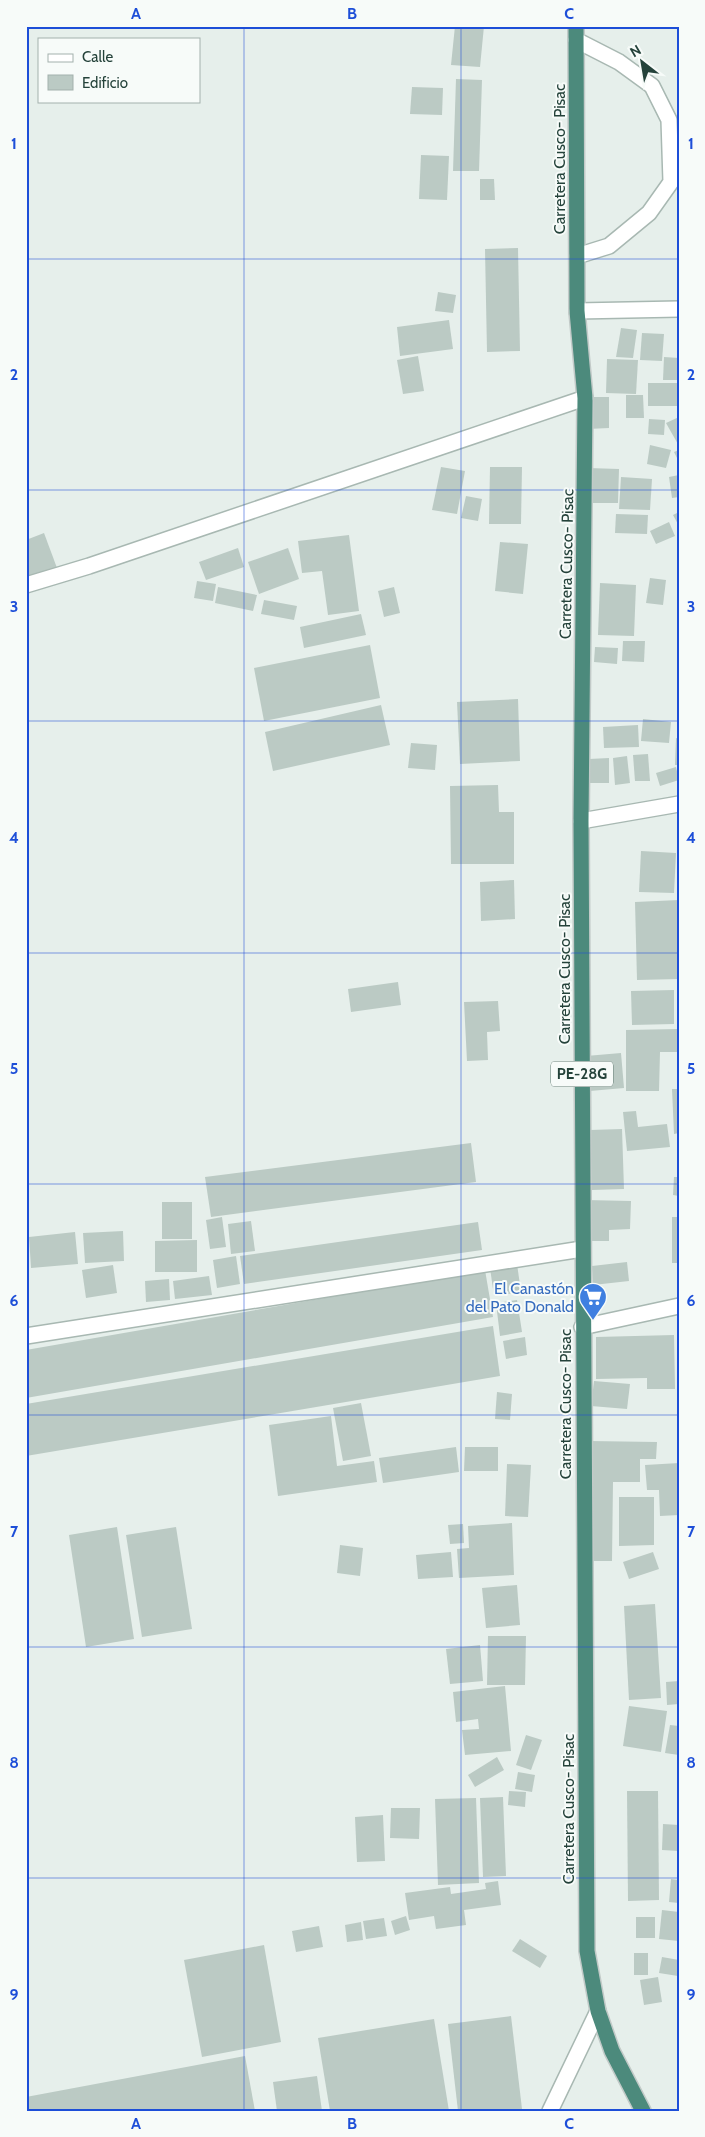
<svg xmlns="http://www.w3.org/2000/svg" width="705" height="2137" font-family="Cabin,sans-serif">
<rect width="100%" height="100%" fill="#e6efeb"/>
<!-- building -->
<g fill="#bbcac4">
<polygon points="455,26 484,26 480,67 451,65"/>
<polygon points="456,79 482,80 479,171 453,171"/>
<polygon points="412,87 443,88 442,115 410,114"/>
<polygon points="421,155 449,156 447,200 419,199"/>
<polygon points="480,179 494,179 495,200 480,200"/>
<polygon points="518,248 520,351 487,352 485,249"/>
<polygon points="438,292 456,295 453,313 435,311"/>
<polygon points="449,320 453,349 400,356 397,327"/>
<polygon points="621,328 637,330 633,358 616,357"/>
<polygon points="642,333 664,334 662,361 640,360"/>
<polygon points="418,356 424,391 403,394 397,360"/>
<polygon points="664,357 679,358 679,380 663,380"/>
<polygon points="607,359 638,360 636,394 606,393"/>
<rect x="648" y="383" width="31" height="23"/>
<polygon points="626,395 643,395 644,418 626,418"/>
<polygon points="588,397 609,397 609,428 588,429"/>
<polygon points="679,417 679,446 666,423"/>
<polygon points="649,419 665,420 664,435 648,434"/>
<polygon points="650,445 671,450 666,468 647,464"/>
<polygon points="679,450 679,462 674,452"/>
<polygon points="441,467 465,471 457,514 432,510"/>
<polygon points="490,467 522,467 521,524 489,524"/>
<polygon points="588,468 619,469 618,503 587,503"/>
<polygon points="679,475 679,497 672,498 669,477"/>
<polygon points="621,477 652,479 650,510 619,509"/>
<polygon points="466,496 482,499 478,521 461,518"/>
<polygon points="679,512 679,526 673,515"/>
<polygon points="616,514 648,515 647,534 615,533"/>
<polygon points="669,522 675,536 656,544 650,531"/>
<polygon points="44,533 57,568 26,580 26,540"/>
<polygon points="349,535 359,611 328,615 322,571 302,573 298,541"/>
<polygon points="500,542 528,544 523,594 495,591"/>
<polygon points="238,548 244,567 206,580 199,562"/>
<polygon points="288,548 299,579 259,594 248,562"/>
<polygon points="650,578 666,580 663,605 646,603"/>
<polygon points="197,581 216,584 213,601 194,598"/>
<polygon points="600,583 636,585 634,636 598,635"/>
<polygon points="218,587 257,595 253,611 215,603"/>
<polygon points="394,587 400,613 384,617 378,591"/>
<polygon points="264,600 297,606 294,620 261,614"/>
<polygon points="361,614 366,635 304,648 300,627"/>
<polygon points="623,641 645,641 644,662 622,661"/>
<polygon points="370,645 380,698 264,721 254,668"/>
<polygon points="595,647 618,648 617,664 594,662"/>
<polygon points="518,699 520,761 460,764 457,702"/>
<polygon points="381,705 390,745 273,771 265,732"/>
<polygon points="643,719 671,722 669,743 641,741"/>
<polygon points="638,725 639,747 604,748 603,727"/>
<polygon points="676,738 679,739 679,765 675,765"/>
<polygon points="411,743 437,745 435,770 408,768"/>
<polygon points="648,754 650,781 635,781 633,755"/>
<polygon points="627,756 630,783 615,785 613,758"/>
<polygon points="609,758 609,783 589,783 589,759"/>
<polygon points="676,767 679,780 660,786 656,773"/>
<polygon points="498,785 499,812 514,812 514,864 451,864 450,786"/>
<polygon points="641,851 676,853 674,893 639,892"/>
<polygon points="514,880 515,919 481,921 480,882"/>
<polygon points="679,900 679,979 637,980 635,902"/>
<polygon points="398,982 401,1005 351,1012 348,989"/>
<polygon points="674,990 674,1024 632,1025 631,991"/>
<polygon points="498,1001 500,1031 487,1032 488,1060 467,1061 464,1002"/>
<polygon points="679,1029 679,1052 660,1052 659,1091 626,1091 626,1030"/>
<polygon points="621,1053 624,1088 590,1091 586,1056"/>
<polygon points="672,1089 679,1089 679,1133 674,1134"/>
<polygon points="636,1111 638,1127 667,1124 670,1147 627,1151 623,1112"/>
<polygon points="622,1129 624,1189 592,1190 590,1130"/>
<polygon points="471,1143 476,1182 211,1217 205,1177"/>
<polygon points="674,1177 679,1177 679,1196 673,1195"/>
<polygon points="585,1200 631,1201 630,1229 609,1230 609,1241 584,1241"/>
<rect x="162" y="1202" width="30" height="37"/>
<polygon points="222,1217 226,1247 210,1249 206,1220"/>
<rect x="672" y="1217" width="7" height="46"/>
<polygon points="251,1221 255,1251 231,1254 228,1224"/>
<polygon points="478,1222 482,1250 244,1284 240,1256"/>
<polygon points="123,1231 124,1261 85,1263 83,1233"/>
<polygon points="75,1232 78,1264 31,1268 29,1237"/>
<polygon points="197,1240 197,1272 155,1272 155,1241"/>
<polygon points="236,1256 240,1284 217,1288 213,1260"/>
<polygon points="627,1262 629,1281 593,1285 592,1266"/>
<polygon points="517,1264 521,1292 494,1296 490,1268"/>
<polygon points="113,1265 117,1293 86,1298 82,1270"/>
<polygon points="485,1270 493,1317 26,1398 26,1350"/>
<polygon points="209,1276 212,1295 175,1299 173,1281"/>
<polygon points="169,1279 170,1300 146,1302 145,1281"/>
<polygon points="517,1300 522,1332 500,1336 496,1303"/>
<polygon points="493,1326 500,1376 26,1456 26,1404"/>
<polygon points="674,1335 675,1389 647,1389 647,1378 596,1379 596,1337"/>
<polygon points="525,1337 527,1355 506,1359 503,1341"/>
<polygon points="594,1381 630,1384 627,1409 591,1406"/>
<polygon points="497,1392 512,1394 510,1420 495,1419"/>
<polygon points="361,1403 371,1456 343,1461 333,1408"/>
<polygon points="331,1416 337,1466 374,1461 377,1482 278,1496 269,1425"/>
<polygon points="589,1441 657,1442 656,1459 640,1459 640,1482 613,1482 612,1561 588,1561"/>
<polygon points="456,1447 459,1472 383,1483 379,1458"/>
<polygon points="465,1447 498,1447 498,1471 464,1471"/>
<polygon points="679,1463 679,1515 660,1516 659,1490 647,1490 645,1465"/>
<polygon points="507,1464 531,1465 528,1517 505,1516"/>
<polygon points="619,1497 654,1497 654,1545 619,1546"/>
<polygon points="512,1523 514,1575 459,1578 457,1549 469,1548 468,1526"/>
<polygon points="463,1524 464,1543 450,1544 448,1525"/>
<polygon points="117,1527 134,1639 86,1647 69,1535"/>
<polygon points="176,1527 192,1629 142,1637 126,1535"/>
<polygon points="340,1545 363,1548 360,1576 337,1573"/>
<polygon points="451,1552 453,1577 418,1579 416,1555"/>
<polygon points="653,1552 659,1569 629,1579 623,1562"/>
<polygon points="517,1585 520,1625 486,1628 482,1588"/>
<polygon points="655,1604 661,1698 629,1700 624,1606"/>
<polygon points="488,1636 526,1636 525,1685 487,1685"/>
<polygon points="480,1645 483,1681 450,1684 446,1649"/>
<polygon points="679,1681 679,1704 667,1705 666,1682"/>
<polygon points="505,1686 511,1751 465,1755 462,1730 479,1729 478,1719 456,1722 453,1692"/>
<polygon points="629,1706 667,1711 661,1752 623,1746"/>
<polygon points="670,1725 679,1726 679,1755 665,1753"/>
<polygon points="526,1735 542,1740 531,1770 516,1765"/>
<polygon points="497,1757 504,1770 475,1787 468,1775"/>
<polygon points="518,1772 535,1775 532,1792 515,1789"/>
<polygon points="509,1791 526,1792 525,1807 508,1805"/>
<polygon points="627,1791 658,1791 659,1900 628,1901"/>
<polygon points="503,1797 506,1876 483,1877 480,1798"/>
<polygon points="476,1798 479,1883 438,1885 435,1799"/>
<polygon points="391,1808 420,1808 419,1839 390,1838"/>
<polygon points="383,1815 385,1861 357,1862 355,1817"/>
<polygon points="663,1824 679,1825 679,1851 662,1850"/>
<polygon points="671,1879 679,1880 679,1903 669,1902"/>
<polygon points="498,1881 501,1905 464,1910 466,1925 436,1929 434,1916 409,1920 405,1893 450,1887 451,1894 486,1889 485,1883"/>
<polygon points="662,1910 679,1912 679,1941 659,1939"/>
<polygon points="406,1916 410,1930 395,1935 391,1921"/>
<rect x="636" y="1917" width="19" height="21"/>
<polygon points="384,1918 387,1936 366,1939 363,1921"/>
<polygon points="361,1922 363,1940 347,1942 345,1925"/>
<polygon points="319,1926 323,1947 296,1952 292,1931"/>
<polygon points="520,1939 547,1956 540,1968 512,1951"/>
<polygon points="264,1945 281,2042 202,2057 184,1960"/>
<rect x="634" y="1953" width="14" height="22"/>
<polygon points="662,1957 679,1960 678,1976 659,1973"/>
<polygon points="658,1977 662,2002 644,2005 640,1980"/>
<polygon points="511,2016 522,2109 458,2111 448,2024"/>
<polygon points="434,2019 449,2111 330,2111 318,2038"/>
<polygon points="245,2056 255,2111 26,2111 26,2097"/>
<polygon points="317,2076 322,2111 277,2111 273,2082"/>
</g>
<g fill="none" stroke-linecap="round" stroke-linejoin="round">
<defs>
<polyline id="service" points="576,40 619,62 652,86 669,120 671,182 649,213 609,246 577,256"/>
<g id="minor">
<polyline points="577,311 679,309"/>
<polyline points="26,585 89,566 585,398"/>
<polyline points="581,821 679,804"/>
<polyline points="582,1327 679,1306"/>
<polyline points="26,1336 582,1249"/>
<polyline points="550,2111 598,2011"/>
</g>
<polyline id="trunk" points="576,26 577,311 585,398 581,821 587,1951 598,2011 612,2051 643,2111"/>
</defs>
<!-- service casing -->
<use href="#service" stroke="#a8b8b2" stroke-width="18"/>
<!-- minor casing -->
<use href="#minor" stroke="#a8b8b2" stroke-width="18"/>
<!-- trunk casing -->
<use href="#trunk" stroke="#c2cac8" stroke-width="18"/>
<!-- service -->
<use href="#service" stroke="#fff" stroke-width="15"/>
<!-- minor -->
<use href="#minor" stroke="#fff" stroke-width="15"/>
<!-- trunk -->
<use href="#trunk" stroke="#4c8a7c" stroke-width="15"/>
</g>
<!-- grid -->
<path fill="none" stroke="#1d4ed8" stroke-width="1" stroke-opacity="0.55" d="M244,26V2111M461,26V2111M26,259H679M26,490H679M26,721H679M26,953H679M26,1184H679M26,1415H679M26,1647H679M26,1878H679"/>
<!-- icons -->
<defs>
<symbol id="supermarket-pin" viewBox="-11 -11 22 30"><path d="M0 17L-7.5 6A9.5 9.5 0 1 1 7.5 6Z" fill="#3f7fe0" stroke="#f7fbf9"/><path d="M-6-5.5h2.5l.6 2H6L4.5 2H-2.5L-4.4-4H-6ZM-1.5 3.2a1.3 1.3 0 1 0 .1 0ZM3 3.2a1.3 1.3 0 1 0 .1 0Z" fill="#fff"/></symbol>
</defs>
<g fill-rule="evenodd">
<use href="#supermarket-pin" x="577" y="1281" width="32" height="43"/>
</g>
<g text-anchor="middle" stroke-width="4" stroke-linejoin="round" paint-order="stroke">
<!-- shield labels -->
<rect fill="#f7fbf9" stroke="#637a73" stroke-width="1" x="551" y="1061.5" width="62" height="25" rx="4"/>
<g font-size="15" font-weight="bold" fill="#24423a">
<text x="582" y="1079">PE-28G</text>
</g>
<!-- street labels -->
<g font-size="16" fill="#24423a" stroke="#f7fbf9">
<text transform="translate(559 159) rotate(-90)" y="6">Carretera Cusco- Pisac</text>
<text transform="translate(566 564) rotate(-89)" y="6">Carretera Cusco- Pisac</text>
<text transform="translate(564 969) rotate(-90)" y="6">Carretera Cusco- Pisac</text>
<text transform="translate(565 1404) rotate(-90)" y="6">Carretera Cusco- Pisac</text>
<text transform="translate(568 1809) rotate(-90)" y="6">Carretera Cusco- Pisac</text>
</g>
<!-- shop labels -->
<g font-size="16" fill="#366cbe" stroke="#f7fbf9" text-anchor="end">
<text x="574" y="1294">El Canastón<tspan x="574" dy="18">del Pato Donald</tspan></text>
</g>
</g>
<!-- border -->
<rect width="705" height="2137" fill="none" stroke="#f7fbf9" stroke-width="55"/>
<!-- legend -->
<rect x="38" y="38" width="162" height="65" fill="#f7fbf9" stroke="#a3b1ad"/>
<rect x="48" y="54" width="25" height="8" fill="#ffffff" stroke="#a3b1ad"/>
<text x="82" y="62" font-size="15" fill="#24423a">Calle</text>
<rect x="48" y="75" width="25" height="15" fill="#bbcac4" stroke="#a3b1ad"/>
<text x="82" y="88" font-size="15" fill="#24423a">Edificio</text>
<!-- north arrow -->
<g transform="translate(642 62) rotate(329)" stroke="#f7fbf9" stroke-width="4" paint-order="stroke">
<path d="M0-4L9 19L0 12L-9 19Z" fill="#24423a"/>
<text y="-8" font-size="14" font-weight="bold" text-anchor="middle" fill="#24423a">N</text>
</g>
<rect x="28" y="28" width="650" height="2082" fill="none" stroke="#1d4ed8" stroke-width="2"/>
<g font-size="16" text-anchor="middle" font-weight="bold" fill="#1d4ed8">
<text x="136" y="19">A</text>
<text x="352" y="19">B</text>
<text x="569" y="19">C</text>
<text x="14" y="149">1</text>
<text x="691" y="149">1</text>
<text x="14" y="380">2</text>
<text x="691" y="380">2</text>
<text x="14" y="612">3</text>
<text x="691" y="612">3</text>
<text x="14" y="843">4</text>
<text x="691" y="843">4</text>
<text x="14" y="1074">5</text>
<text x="691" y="1074">5</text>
<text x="14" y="1306">6</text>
<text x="691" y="1306">6</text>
<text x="14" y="1537">7</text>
<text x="691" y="1537">7</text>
<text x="14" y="1768">8</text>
<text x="691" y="1768">8</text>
<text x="14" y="2000">9</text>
<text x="691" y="2000">9</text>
<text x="136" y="2129">A</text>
<text x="352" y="2129">B</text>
<text x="569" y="2129">C</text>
</g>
</svg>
